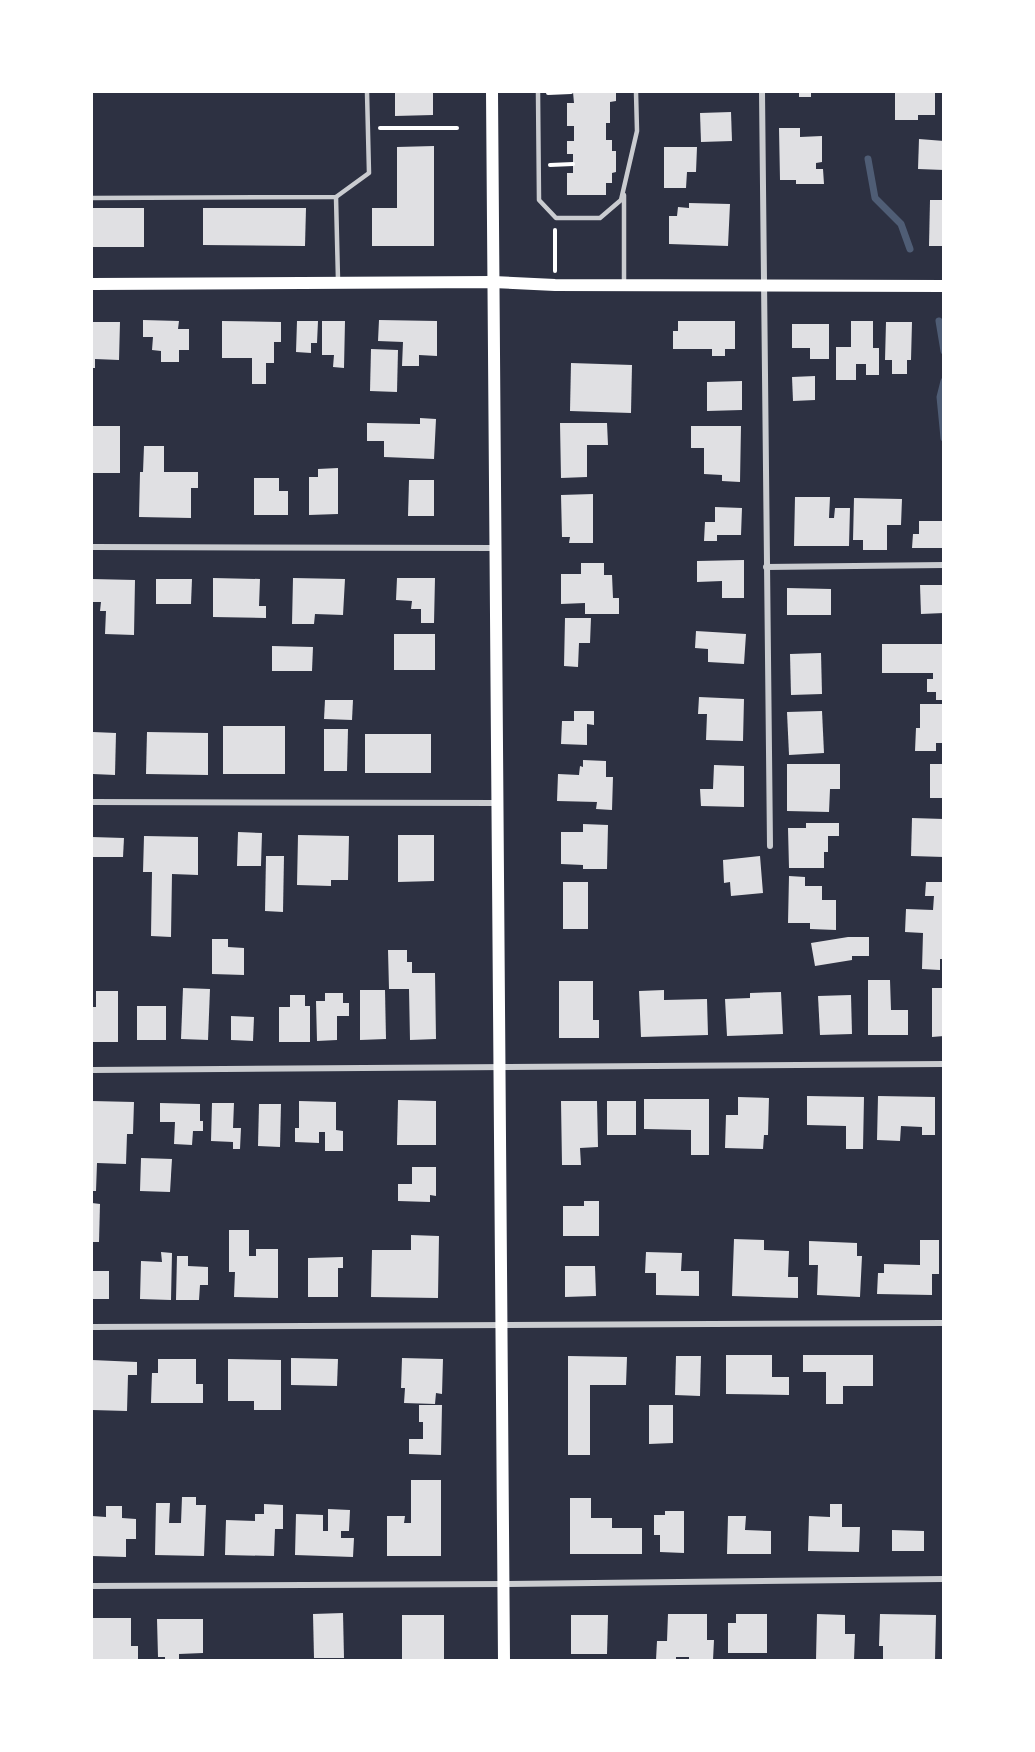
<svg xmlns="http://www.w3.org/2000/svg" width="1035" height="1752" font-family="'Exo 2',sans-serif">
<rect width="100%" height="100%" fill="#2d3142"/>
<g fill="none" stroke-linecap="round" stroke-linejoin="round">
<!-- stream -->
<g stroke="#4f5d75" stroke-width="7">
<polyline points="868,159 875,198 901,224 910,249"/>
<polyline points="939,321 944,351"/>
<polyline points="944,381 940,397 944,438"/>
</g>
</g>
<!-- building -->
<g fill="#e0e0e3">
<polygon points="395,92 433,92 433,115 395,116"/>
<polygon points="573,92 616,92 616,101 610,102 610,123 606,123 606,140 612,140 612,151 616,151 616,172 612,173 612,183 606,183 606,195 567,195 567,173 573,173 573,154 567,154 567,141 574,141 574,126 567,126 567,103 574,103"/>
<rect x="799" y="92" width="12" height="5"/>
<polygon points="895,92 935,92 935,115 918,115 918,120 895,120"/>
<polygon points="731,112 732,141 701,142 700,113"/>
<polygon points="779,128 800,128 800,137 822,136 822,162 816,163 816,169 823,169 824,184 796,184 796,180 780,180"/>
<polygon points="919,139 944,141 944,170 918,169"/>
<polygon points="434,146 434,246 372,246 372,208 397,208 397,147"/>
<polygon points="664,147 697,147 696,172 687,172 686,188 664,188"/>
<polygon points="930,200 944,200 944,246 929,246"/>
<polygon points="689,203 730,204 728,246 669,244 669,216 677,216 678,207 689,208"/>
<rect x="92" y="208" width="52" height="39"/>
<polygon points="203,208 306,208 305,246 203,245"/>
<polygon points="143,320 179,321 178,329 189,329 189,350 179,350 179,362 161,362 161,351 152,350 153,337 143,337"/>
<polygon points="379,320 437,321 437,356 419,355 419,366 402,366 403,342 378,341"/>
<polygon points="222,321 281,322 281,342 274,342 274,363 266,363 266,384 252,384 252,358 222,358"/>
<polygon points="297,321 318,321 317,343 311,343 311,353 296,352"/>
<polygon points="322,321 345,321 344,368 333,367 334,355 322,355"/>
<polygon points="678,321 735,321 735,349 725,349 725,356 712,356 712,349 673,349 673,331 678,331"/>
<polygon points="851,321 873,321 873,348 879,348 879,375 866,375 866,364 856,364 856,380 836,380 836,347 851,347"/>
<polygon points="92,322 120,322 119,360 95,359 95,368 92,368"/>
<polygon points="886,322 912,322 911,360 907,360 907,374 892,374 892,360 885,360"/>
<polygon points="792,324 829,324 829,359 810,359 810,348 792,348"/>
<polygon points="371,349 398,350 397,392 370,391"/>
<polygon points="571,363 632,365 631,413 570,411"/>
<polygon points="815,376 815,400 793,401 792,377"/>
<polygon points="742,381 742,410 707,411 707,382"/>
<polygon points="420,418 436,419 434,459 384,457 384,441 367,441 367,423 420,424"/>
<polygon points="560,423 607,423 608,445 587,445 587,477 561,478"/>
<rect x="92" y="426" width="28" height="47"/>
<polygon points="691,426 741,426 740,482 722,481 722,475 704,474 704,448 691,448"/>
<polygon points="144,446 164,446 164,472 198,472 198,488 191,488 191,518 139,517 140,472 143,472"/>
<polygon points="338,468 338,514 309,515 309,477 318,477 318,469"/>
<polygon points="254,478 279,478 279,491 288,491 288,515 254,515"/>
<polygon points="409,480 434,480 434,516 408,516"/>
<polygon points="593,494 593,543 569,543 570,537 562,537 561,495"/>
<polygon points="795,497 830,497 829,518 834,518 835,508 850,508 849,546 794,546"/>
<polygon points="854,498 902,499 901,525 887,525 887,550 863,550 863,540 853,540"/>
<polygon points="715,507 742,508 741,535 717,535 717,541 704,541 705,522 715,522"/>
<polygon points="919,521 944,521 944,548 912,548 913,534 919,534"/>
<polygon points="744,560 744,598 722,598 722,581 697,582 697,561"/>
<polygon points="581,563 604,563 604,575 612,575 613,598 619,598 619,614 585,614 585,603 561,604 561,574 581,574"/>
<polygon points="213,578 260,579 259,606 266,606 266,618 213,617"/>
<polygon points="293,578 345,579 343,615 315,614 314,624 292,624"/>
<polygon points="397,578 435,578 434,623 421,623 421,609 411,609 412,601 396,600"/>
<polygon points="92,579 135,580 134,635 105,634 106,611 100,611 101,602 92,602"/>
<polygon points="156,579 192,579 191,604 156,604"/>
<polygon points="920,585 944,585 944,613 921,614"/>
<polygon points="787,588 831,589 831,615 787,615"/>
<polygon points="565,618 591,618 590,643 579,643 578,667 564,666"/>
<polygon points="696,631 746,634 744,664 708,662 708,649 695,648"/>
<rect x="394" y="634" width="41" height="36"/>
<polygon points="882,644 944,644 944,700 936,700 936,692 927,692 927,679 933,679 933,673 882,673"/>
<polygon points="272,646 313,647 312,671 272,671"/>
<polygon points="821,653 822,694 791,695 790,654"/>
<polygon points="699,697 744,699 743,741 706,740 707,714 698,714"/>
<polygon points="325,700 353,700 352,720 324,719"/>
<polygon points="920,704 943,704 944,743 936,743 936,751 915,751 916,728 920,728"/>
<polygon points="574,711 594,711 594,725 587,724 587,745 561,744 562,721 574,721"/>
<polygon points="822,711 824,753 789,755 787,712"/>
<rect x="223" y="726" width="62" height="48"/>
<polygon points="324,729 348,729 347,771 324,771"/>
<polygon points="93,732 116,733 115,775 93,774"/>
<polygon points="147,732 208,733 208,775 146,774"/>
<rect x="365" y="734" width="66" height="39"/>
<polygon points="583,760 606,761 606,777 613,777 612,810 596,809 597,802 557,801 558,774 579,775 580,766 583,767"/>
<polygon points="787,764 840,764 840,789 830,789 829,812 787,811"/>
<rect x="930" y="764" width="14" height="34"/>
<polygon points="714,765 744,766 744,807 701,806 700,789 713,789"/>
<polygon points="912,818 944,819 944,857 911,856"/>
<polygon points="806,823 839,823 839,836 828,836 828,852 824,852 824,868 789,868 788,828 806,828"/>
<polygon points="583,824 608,825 607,869 583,869 583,865 561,864 561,832 583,832"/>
<polygon points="238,832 262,833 261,866 237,866"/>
<polygon points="298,835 349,836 348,880 331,880 331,886 297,885"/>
<polygon points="398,835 434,835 434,881 398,882"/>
<polygon points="144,836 198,837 198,875 172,874 171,937 151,936 152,872 143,872"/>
<polygon points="92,837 124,838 123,857 92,857"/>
<polygon points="266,856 284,856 283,912 265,911"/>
<polygon points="760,856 763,893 731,896 730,882 724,883 723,860"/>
<polygon points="789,876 805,877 805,886 822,886 822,900 836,900 836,930 810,929 810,923 788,923"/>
<rect x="563" y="882" width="25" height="47"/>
<polygon points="926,882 944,882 944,959 940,959 940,970 922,969 923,933 905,932 906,909 933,910 934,896 925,896"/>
<polygon points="848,937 869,937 869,956 852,956 852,960 815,966 811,943"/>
<polygon points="212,939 228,939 228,947 244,948 244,975 212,974"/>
<polygon points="388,950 407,950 407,962 412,962 412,973 435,973 436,1039 410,1040 409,989 389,989"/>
<polygon points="868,980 890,980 891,1010 908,1010 908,1035 868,1035"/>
<polygon points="559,981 593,981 593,1020 599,1020 599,1038 559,1038"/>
<polygon points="183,988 210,989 208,1040 181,1039"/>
<polygon points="932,988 944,988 944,1036 932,1037"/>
<polygon points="360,990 385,990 386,1039 360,1040"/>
<polygon points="664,990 664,1000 707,999 708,1035 641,1037 639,991"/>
<polygon points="96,991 118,991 118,1042 92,1042 92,1007 96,1007"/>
<polygon points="781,992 783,1034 727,1036 725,999 750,998 750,993"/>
<polygon points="325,993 343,993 343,1003 349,1003 349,1016 337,1016 337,1040 317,1041 316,1001 325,1001"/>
<polygon points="290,995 305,995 305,1006 310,1006 310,1042 279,1042 279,1007 290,1007"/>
<polygon points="851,995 852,1034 820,1035 818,996"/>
<rect x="137" y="1006" width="29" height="34"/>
<polygon points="231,1016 254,1017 253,1041 231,1040"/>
<polygon points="807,1096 864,1097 863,1149 846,1149 846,1126 807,1125"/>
<polygon points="878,1096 935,1097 935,1135 922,1135 922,1127 901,1126 900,1141 877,1140"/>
<polygon points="738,1097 769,1098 768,1135 764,1135 763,1149 725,1148 726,1115 738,1115"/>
<polygon points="644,1099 709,1099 709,1155 691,1155 691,1130 644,1129"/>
<polygon points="398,1100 436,1101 436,1145 397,1145"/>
<polygon points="92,1101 134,1102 133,1134 127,1134 126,1164 97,1163 96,1191 92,1191"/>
<polygon points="299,1101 336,1102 336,1130 343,1131 343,1151 325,1151 325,1132 319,1132 319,1143 295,1142 295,1128 299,1128"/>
<polygon points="561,1101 597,1101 598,1147 580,1148 581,1165 562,1165"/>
<rect x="607" y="1101" width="29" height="34"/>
<polygon points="160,1103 200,1104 200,1121 203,1121 203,1131 193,1131 192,1145 174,1144 175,1122 160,1122"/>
<polygon points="212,1103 234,1103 233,1128 241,1128 240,1149 233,1149 233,1142 211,1141"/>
<polygon points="259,1104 281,1104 280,1147 258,1146"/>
<polygon points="141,1158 172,1159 170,1192 140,1191"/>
<polygon points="412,1167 436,1167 436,1196 430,1195 430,1202 398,1201 398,1184 412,1184"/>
<polygon points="584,1201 599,1201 599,1236 563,1236 563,1206 584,1206"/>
<polygon points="92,1203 100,1204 99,1242 92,1242"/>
<polygon points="229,1230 249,1230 249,1256 256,1256 256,1249 278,1249 278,1298 234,1297 235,1272 229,1272"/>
<polygon points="411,1235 439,1236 438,1298 371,1297 372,1250 411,1250"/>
<polygon points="734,1239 764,1240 764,1250 789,1251 788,1277 798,1277 798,1298 732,1296"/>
<polygon points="920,1240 939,1240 939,1274 932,1274 932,1295 877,1294 878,1273 884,1273 884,1264 920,1265"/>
<polygon points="809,1241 857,1243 857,1256 862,1256 860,1297 817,1295 818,1265 809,1265"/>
<polygon points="161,1252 172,1253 171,1300 140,1299 141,1261 162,1262"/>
<polygon points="646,1252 682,1253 681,1271 699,1271 699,1296 656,1295 656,1273 645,1273"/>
<polygon points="177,1256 188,1256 188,1266 208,1267 208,1285 200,1285 199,1300 176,1300"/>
<polygon points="343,1257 343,1268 338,1268 338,1297 308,1297 308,1258"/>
<polygon points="565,1266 595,1266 596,1296 565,1297"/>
<rect x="92" y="1271" width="17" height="28"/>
<polygon points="726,1355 772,1355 772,1377 789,1377 789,1395 726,1394"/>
<polygon points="803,1355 873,1355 873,1386 843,1386 843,1404 826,1404 826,1372 803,1372"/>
<polygon points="568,1356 627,1357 626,1385 590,1385 590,1455 568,1455"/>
<polygon points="676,1356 701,1356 700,1396 675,1395"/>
<polygon points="291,1358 338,1359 337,1386 291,1385"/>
<polygon points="402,1358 443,1359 442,1394 436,1393 435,1404 404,1403 405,1388 401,1388"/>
<polygon points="158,1359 196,1359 196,1384 203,1384 203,1403 151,1403 152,1373 158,1373"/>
<polygon points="228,1359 281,1360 281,1410 254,1410 254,1401 228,1401"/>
<polygon points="92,1360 137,1362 137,1375 128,1375 127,1411 92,1410"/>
<polygon points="419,1405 442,1405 441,1455 409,1454 409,1439 423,1439 423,1422 419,1422"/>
<polygon points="649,1405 673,1405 673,1443 649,1444"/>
<polygon points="411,1480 441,1480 441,1556 387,1556 387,1516 405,1516 404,1523 411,1523"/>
<polygon points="182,1497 196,1497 196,1505 206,1505 204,1556 155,1555 156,1503 170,1503 169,1523 181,1523"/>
<polygon points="570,1498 591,1498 591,1518 612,1518 612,1528 642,1528 642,1554 570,1554"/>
<polygon points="264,1504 283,1505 283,1529 275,1529 274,1556 225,1555 226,1520 255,1521 255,1514 264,1514"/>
<polygon points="830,1504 842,1504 842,1527 860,1527 859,1552 808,1551 809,1516 830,1517"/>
<polygon points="106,1506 122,1506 122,1518 136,1519 136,1539 126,1539 126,1557 92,1556 92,1516 106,1517"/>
<polygon points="328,1509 350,1510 349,1531 341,1531 341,1538 354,1538 353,1557 295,1555 296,1514 323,1515 323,1531 328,1531"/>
<polygon points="665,1511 684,1511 684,1553 660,1552 660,1535 654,1535 654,1515 665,1515"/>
<polygon points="728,1516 746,1516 745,1530 771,1531 771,1554 727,1554"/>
<polygon points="892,1530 924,1531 924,1551 892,1551"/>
<polygon points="343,1613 344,1658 314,1658 313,1614"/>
<polygon points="668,1614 707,1614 707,1640 714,1640 713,1660 689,1660 689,1657 676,1657 676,1660 656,1660 657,1641 667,1641"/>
<polygon points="736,1614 767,1614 767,1653 728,1653 728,1623 736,1623"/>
<polygon points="817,1614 845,1615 845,1634 855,1634 854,1660 816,1660"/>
<polygon points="880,1614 936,1615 935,1660 883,1660 883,1646 879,1646"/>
<rect x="402" y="1615" width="42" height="45"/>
<polygon points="571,1615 608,1615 607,1654 571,1654"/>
<polygon points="92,1618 131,1618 131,1646 138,1646 138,1660 92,1660"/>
<polygon points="157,1619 203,1619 203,1653 179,1654 179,1660 165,1660 165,1657 158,1657"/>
</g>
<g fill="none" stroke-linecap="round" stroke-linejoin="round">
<!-- path -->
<g stroke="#fff" stroke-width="4">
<polyline points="548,93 571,92"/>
<polyline points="380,128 457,128"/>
<polyline points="550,165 573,164"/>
<polyline points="555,271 555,230"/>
</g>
<!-- service -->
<g stroke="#caccd0" stroke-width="4.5">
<polyline points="538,92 539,200 556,218 600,218 621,200 637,131 636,92"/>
<polyline points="624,195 624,285"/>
<polyline points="336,197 338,280"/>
<polyline points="92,198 336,197 369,173 367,92"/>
</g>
<!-- minor -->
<g stroke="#caccd0" stroke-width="6">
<polyline points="762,92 770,846"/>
<polyline points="92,547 496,548"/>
<polyline points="766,567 944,565"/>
<polyline points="92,802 496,803"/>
<polyline points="92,1070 944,1064"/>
<polyline points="92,1327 944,1323"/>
<polyline points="92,1586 503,1584 944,1579"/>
</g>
<!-- secondary -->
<g stroke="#fff" stroke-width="12">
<polyline points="492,92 504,1660"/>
<polyline points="92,284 493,282 555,285 944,286"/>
</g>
</g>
<!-- border -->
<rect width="1035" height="1752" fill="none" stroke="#ffffff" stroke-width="186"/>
</svg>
